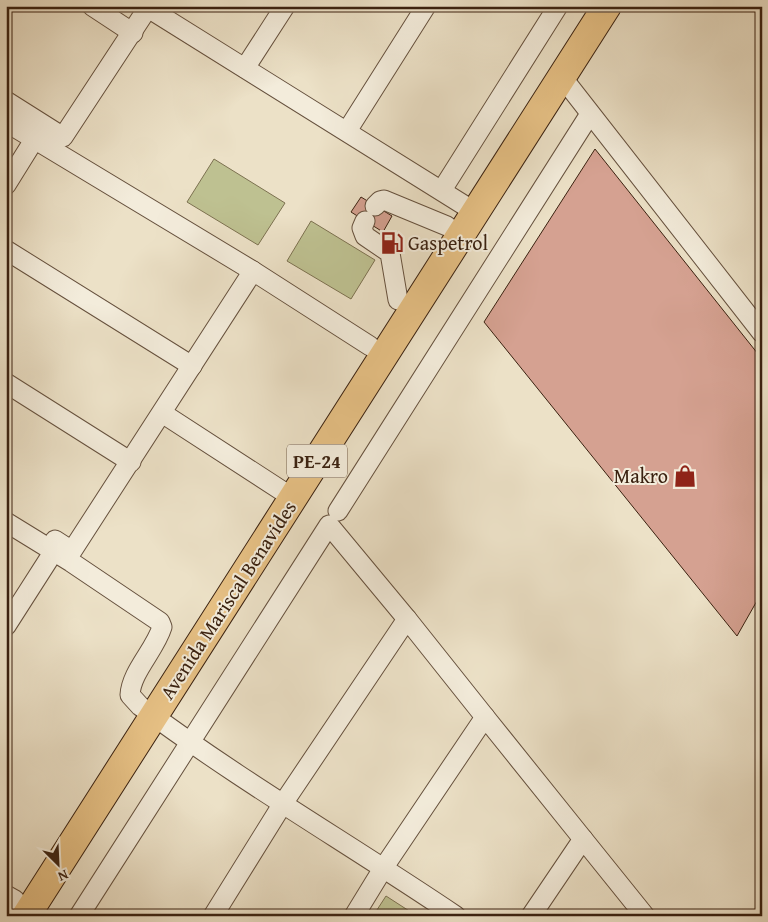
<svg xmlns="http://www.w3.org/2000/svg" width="768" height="922" font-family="'Gentium Book Plus',serif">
<rect width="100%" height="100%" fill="#ece1c7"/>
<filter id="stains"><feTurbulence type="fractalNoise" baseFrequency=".004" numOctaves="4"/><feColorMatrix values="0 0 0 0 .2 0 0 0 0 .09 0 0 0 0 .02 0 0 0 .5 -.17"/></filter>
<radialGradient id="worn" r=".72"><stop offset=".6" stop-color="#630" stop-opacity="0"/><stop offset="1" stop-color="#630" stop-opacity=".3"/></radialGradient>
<!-- green -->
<g fill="#bec191" stroke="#7c7150">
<polygon points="214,159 285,203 258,245 187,202"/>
<polygon points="311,221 375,260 351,299 287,261"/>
<polygon points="386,896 417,916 373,916"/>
</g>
<!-- building -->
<g fill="#d5a191" stroke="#3a2110">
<polygon points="595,149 762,359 762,592 737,636 484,322"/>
<polygon points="361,197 392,216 383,232 351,212"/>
</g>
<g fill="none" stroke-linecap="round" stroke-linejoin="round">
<defs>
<g id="minor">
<polyline points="92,6 133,33"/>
<polyline points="145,6 475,212"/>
<polyline points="245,68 285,6"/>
<polyline points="562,77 762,333"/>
<polyline points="6,101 63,137 149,6"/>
<polyline points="6,122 253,271 370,346"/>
<polyline points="347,131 426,6"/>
<polyline points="6,185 34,140"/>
<polyline points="442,190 558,6"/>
<polyline points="375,206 380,201 384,200 447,226"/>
<polyline points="365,221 362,228 365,236 390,253 398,300"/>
<polyline points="6,250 192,366"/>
<polyline points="6,383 131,462"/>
<polyline points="162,413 293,498"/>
<polyline points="338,511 590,114"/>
<path d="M6,522L71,562L160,622L162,627C155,650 131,672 130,695L140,706C242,782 351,845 456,916"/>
<polyline points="55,540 72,551 253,271"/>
<polyline points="6,626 54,551"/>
<polyline points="6,895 15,900"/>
<polyline points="79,916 329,525 407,619"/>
<polyline points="213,916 282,805 407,619 485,717"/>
<polyline points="354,916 384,867 485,717 583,839"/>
<polyline points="531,916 583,839 645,916"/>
</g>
<polyline id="highway" points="26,916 607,6"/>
</defs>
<!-- minor casing -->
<use href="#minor" stroke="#66513e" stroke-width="21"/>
<!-- highway casing -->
<use href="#highway" stroke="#3a2110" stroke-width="30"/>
<!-- minor -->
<use href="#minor" stroke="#f3ecdb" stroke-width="19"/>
<!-- highway -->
<use href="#highway" stroke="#e6c084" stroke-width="28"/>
</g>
<!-- icons -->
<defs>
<symbol id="fuel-bare" viewBox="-9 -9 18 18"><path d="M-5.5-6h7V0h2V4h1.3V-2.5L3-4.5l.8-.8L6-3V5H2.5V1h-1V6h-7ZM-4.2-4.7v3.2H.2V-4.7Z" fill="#8f2418" stroke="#f3ecdb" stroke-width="2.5" paint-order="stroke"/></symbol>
<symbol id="shop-bare" viewBox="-9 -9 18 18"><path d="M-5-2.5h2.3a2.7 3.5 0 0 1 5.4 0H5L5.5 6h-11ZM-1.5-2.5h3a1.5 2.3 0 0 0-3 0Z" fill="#8f2418" stroke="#f3ecdb" stroke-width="2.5" paint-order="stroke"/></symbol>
</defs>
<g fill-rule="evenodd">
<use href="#fuel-bare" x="376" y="227" width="32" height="32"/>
<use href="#shop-bare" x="669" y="460" width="32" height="32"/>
</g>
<g text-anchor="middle" stroke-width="4" stroke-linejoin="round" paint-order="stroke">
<!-- shield labels -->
<rect fill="#f3ecdb" stroke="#725e4d" stroke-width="1" x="287" y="444.5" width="60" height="33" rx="4"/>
<g font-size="19" font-weight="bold" fill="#3a2110">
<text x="317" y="468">PE-24</text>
</g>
<!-- poi labels -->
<g font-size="20" fill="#3a2110" stroke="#f3ecdb" text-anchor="start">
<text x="408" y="250">Gaspetrol</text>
<text x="668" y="483" text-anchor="end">Makro</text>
</g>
<!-- street labels -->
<g font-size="20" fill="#3a2110" stroke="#f3ecdb">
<text transform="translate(228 600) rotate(-57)" y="7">Avenida Mariscal Benavides</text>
</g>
</g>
<!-- margin -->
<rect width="768" height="922" fill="none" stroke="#ece1c7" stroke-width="25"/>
<rect x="8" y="8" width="753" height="907" fill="none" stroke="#3a2110" stroke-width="2.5"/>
<rect x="12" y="12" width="743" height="897" fill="none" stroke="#3a2110"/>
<!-- north arrow -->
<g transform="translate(58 864) rotate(156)" stroke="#f3ecdb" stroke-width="4" paint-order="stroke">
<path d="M0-4L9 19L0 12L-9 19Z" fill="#3a2110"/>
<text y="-8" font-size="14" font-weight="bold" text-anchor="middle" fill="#3a2110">N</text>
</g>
<rect width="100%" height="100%" filter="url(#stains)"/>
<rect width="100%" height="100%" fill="url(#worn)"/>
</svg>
